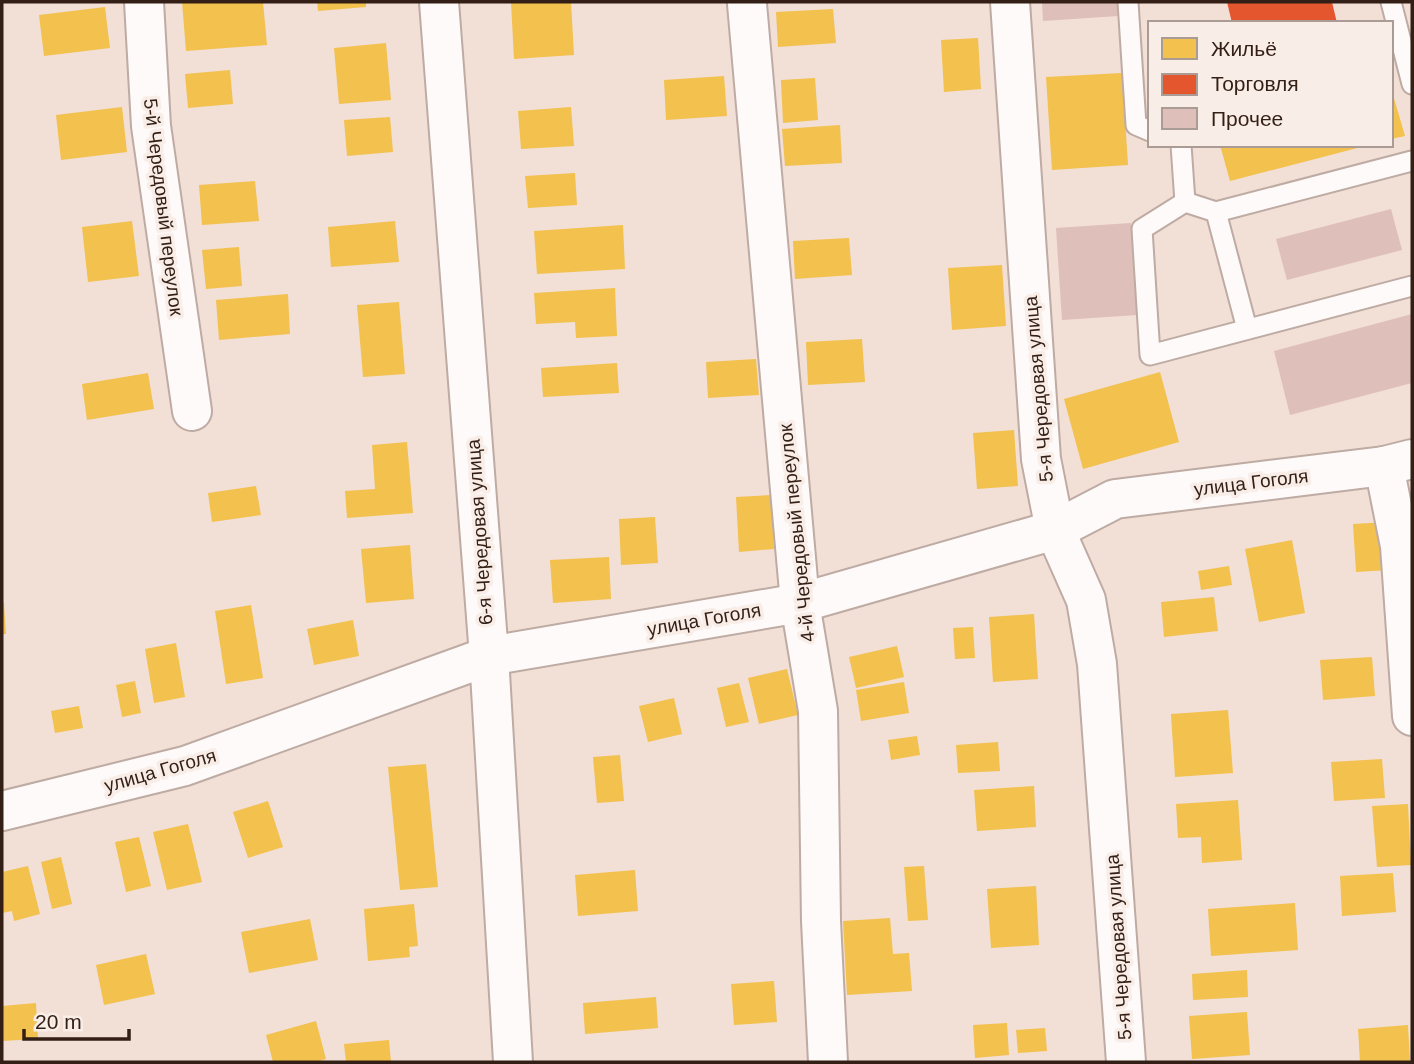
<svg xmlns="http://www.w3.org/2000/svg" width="1414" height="1064" font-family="Helvetica,sans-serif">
<rect width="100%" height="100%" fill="#f2dfd6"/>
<!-- homes -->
<g fill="#f2c14e">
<polygon points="182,2 263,2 267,45 186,51"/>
<polygon points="317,2 366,2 366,7 318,11"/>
<polygon points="511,2 571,2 574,55 514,59"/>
<polygon points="105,7 110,48 44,56 39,15"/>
<polygon points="833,9 836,43 778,47 776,12"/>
<polygon points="978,38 981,89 944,92 941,40"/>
<polygon points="386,43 391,100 339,104 334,48"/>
<polygon points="230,70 233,104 188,108 185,74"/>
<polygon points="1122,73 1128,165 1052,170 1046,77"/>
<polygon points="724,76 727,116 666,120 664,80"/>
<polygon points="815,78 818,120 783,123 781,80"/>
<polygon points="1391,88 1405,136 1391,139"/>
<polygon points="122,107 127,152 61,160 56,115"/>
<polygon points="571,107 574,146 521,149 518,111"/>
<polygon points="390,117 393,152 347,156 344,120"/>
<polygon points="840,125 842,163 785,166 782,129"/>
<polygon points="1220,145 1365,145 1365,146 1230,181"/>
<polygon points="575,173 577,205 528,208 525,176"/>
<polygon points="255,181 259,221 202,225 199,185"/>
<polygon points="132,221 139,276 88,282 82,227"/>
<polygon points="395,221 399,262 331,267 328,227"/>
<polygon points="623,225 625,269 537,274 534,231"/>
<polygon points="849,238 852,275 795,279 793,241"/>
<polygon points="239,247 242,286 206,289 202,250"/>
<polygon points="1002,265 1006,326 952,330 948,268"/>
<polygon points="615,288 617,336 576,338 575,322 536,324 534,293"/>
<polygon points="288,294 290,334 219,340 216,300"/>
<polygon points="399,302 405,374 363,377 357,305"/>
<polygon points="862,339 865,382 808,385 806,342"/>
<polygon points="756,359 759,395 708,398 706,362"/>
<polygon points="617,363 619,393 543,397 541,368"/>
<polygon points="1160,372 1179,442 1083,469 1064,399"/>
<polygon points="148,373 154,409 87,420 82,384"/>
<polygon points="1014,430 1018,486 977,489 973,433"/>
<polygon points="407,442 413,513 347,518 345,491 375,489 372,445"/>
<polygon points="256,486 261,515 212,522 208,493"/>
<polygon points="771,495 774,549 739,552 736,497"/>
<polygon points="655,517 658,563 621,565 619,519"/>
<polygon points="1387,522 1390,570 1356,572 1353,524"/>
<polygon points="1292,540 1305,613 1259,622 1245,549"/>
<polygon points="410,545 414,599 366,603 361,549"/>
<polygon points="609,557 611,599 553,603 550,560"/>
<polygon points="1229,566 1232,585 1201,590 1198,571"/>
<polygon points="1214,597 1218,631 1164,637 1161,602"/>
<polygon points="2,603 4,603 6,634 2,634"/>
<polygon points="251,605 263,678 226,684 215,611"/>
<polygon points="1034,614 1038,679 993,682 989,617"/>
<polygon points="353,620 359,656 314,665 307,629"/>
<polygon points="973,627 975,658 955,659 953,628"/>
<polygon points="176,643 185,697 154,703 145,649"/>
<polygon points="897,646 904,677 856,688 849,657"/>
<polygon points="1372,657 1375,696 1323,700 1320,660"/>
<polygon points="787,669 798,715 759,724 748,678"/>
<polygon points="135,681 141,713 122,717 116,685"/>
<polygon points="904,682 909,713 861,721 856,690"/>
<polygon points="739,683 749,722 726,727 717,688"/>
<polygon points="674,698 682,734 648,742 639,706"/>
<polygon points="79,706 83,728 55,733 51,711"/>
<polygon points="1228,710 1233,773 1175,777 1171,714"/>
<polygon points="917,736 920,755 891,760 888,740"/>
<polygon points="998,742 1000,771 958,773 956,745"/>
<polygon points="620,755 624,801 597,803 593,757"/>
<polygon points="1382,759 1385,798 1334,801 1331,762"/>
<polygon points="426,764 438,887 400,890 388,767"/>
<polygon points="1034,786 1036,827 977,831 974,790"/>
<polygon points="1238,800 1242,860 1202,863 1201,837 1178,838 1176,804"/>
<polygon points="268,801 283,847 248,858 233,812"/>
<polygon points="1408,804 1411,865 1377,867 1372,806"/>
<polygon points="188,824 202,882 167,890 153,832"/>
<polygon points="139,837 151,886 126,892 115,842"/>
<polygon points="61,857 72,904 52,909 41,862"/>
<polygon points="28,866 40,914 14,921 12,911 2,913 2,872"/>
<polygon points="924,866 928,920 908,921 904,867"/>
<polygon points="635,870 638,911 578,916 575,875"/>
<polygon points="1393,873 1396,912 1342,916 1340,876"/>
<polygon points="1036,886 1039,945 991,948 987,889"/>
<polygon points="1295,903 1298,950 1211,956 1208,909"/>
<polygon points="414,904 418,946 409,947 410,957 368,961 364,909"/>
<polygon points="890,918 893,954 909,953 912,991 847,995 843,921"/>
<polygon points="310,919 318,960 249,973 241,932"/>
<polygon points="146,954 155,994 104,1005 96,965"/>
<polygon points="1247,970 1248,997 1193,1000 1192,974"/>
<polygon points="774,981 777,1022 734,1025 731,984"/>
<polygon points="656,997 658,1028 585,1034 583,1003"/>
<polygon points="36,1003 38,1039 2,1041 2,1006"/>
<polygon points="1247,1012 1250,1055 1192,1059 1189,1016"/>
<polygon points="316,1021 326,1059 315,1062 273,1062 266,1035"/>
<polygon points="1007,1023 1009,1055 975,1058 973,1025"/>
<polygon points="1408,1025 1410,1061 1360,1062 1358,1029"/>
<polygon points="1045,1028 1047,1051 1018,1053 1016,1030"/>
<polygon points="389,1040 391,1062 346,1062 344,1044"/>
</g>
<!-- shops -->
<polygon fill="#e4572e" points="1227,2 1332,2 1337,23 1232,23"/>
<!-- building -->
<g fill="#dfbfb9">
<polygon points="1042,2 1117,2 1118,16 1043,21"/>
<polygon points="1391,209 1402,250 1287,280 1276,239"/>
<polygon points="1131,223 1137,315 1062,320 1056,228"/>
<polygon points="1412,314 1412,383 1290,415 1274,351"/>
</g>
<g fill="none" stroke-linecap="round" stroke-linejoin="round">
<defs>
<g id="lane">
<polyline points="1128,2 1136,125 1150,131"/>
<polyline points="1391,2 1412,84"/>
<polyline points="1181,145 1185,202 1142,229 1150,355 1412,286"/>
<polyline points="1185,202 1216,212 1412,161"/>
<polyline points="1216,212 1247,329"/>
</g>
<g id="street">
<polyline points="144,2 151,126 192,411"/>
<polyline points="439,2 489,656 513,1062"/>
<polyline points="1010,2 1041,459 1055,530 1086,600 1097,664 1126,1062"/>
<polyline points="747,4 800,603 818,711 821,921 828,1062"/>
<polyline points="1384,466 1400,546 1412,716"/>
<polyline points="2,811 185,766 489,656 800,603 1055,530 1115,499 1384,466 1412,459"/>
</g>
</defs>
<!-- lane casing -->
<use href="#lane" stroke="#beaba3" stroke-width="23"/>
<!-- street casing -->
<use href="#street" stroke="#beaba3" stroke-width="42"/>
<!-- lane -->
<use href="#lane" stroke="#fdfaf9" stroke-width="19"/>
<!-- street -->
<use href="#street" stroke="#fdfaf9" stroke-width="38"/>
</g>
<g text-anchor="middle" stroke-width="7" stroke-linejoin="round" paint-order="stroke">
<!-- street labels -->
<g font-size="19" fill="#331f15" stroke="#f9ede8">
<text transform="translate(164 207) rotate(83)" y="7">5-й Чередовый переулок</text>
<text transform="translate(1038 389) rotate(-95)" y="7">5-я Чередовая улица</text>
<text transform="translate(1251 482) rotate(-7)" y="7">улица Гоголя</text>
<text transform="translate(479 532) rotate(-94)" y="7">6-я Чередовая улица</text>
<text transform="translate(796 533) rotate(-96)" y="7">4-й Чередовый переулок</text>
<text transform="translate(704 619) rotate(-10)" y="7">улица Гоголя</text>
<text transform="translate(160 770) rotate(-16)" y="7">улица Гоголя</text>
<text transform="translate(1118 947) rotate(-94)" y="7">5-я Чередовая улица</text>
</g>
</g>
<!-- border -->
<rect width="1414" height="1064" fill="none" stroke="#331f15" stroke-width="7"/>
<!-- legend -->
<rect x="1148" y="21" width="245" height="126" fill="#f9ede8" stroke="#aa9b94" stroke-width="2"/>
<rect x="1162" y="38" width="35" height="21" fill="#f2c14e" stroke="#aa9b94" stroke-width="2"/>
<text x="1211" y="56" font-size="21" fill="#331f15">Жильё</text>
<rect x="1162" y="74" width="35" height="21" fill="#e4572e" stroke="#aa9b94" stroke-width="2"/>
<text x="1211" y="91" font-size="21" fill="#331f15">Торговля</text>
<rect x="1162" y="108" width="35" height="21" fill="#dfbfb9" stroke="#aa9b94" stroke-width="2"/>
<text x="1211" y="126" font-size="21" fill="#331f15">Прочее</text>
<!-- scale -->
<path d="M24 1029v10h105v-10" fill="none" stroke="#331f15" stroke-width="3.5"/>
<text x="35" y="1029" font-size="21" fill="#331f15" stroke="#f9ede8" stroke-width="5" paint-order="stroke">20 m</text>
</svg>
